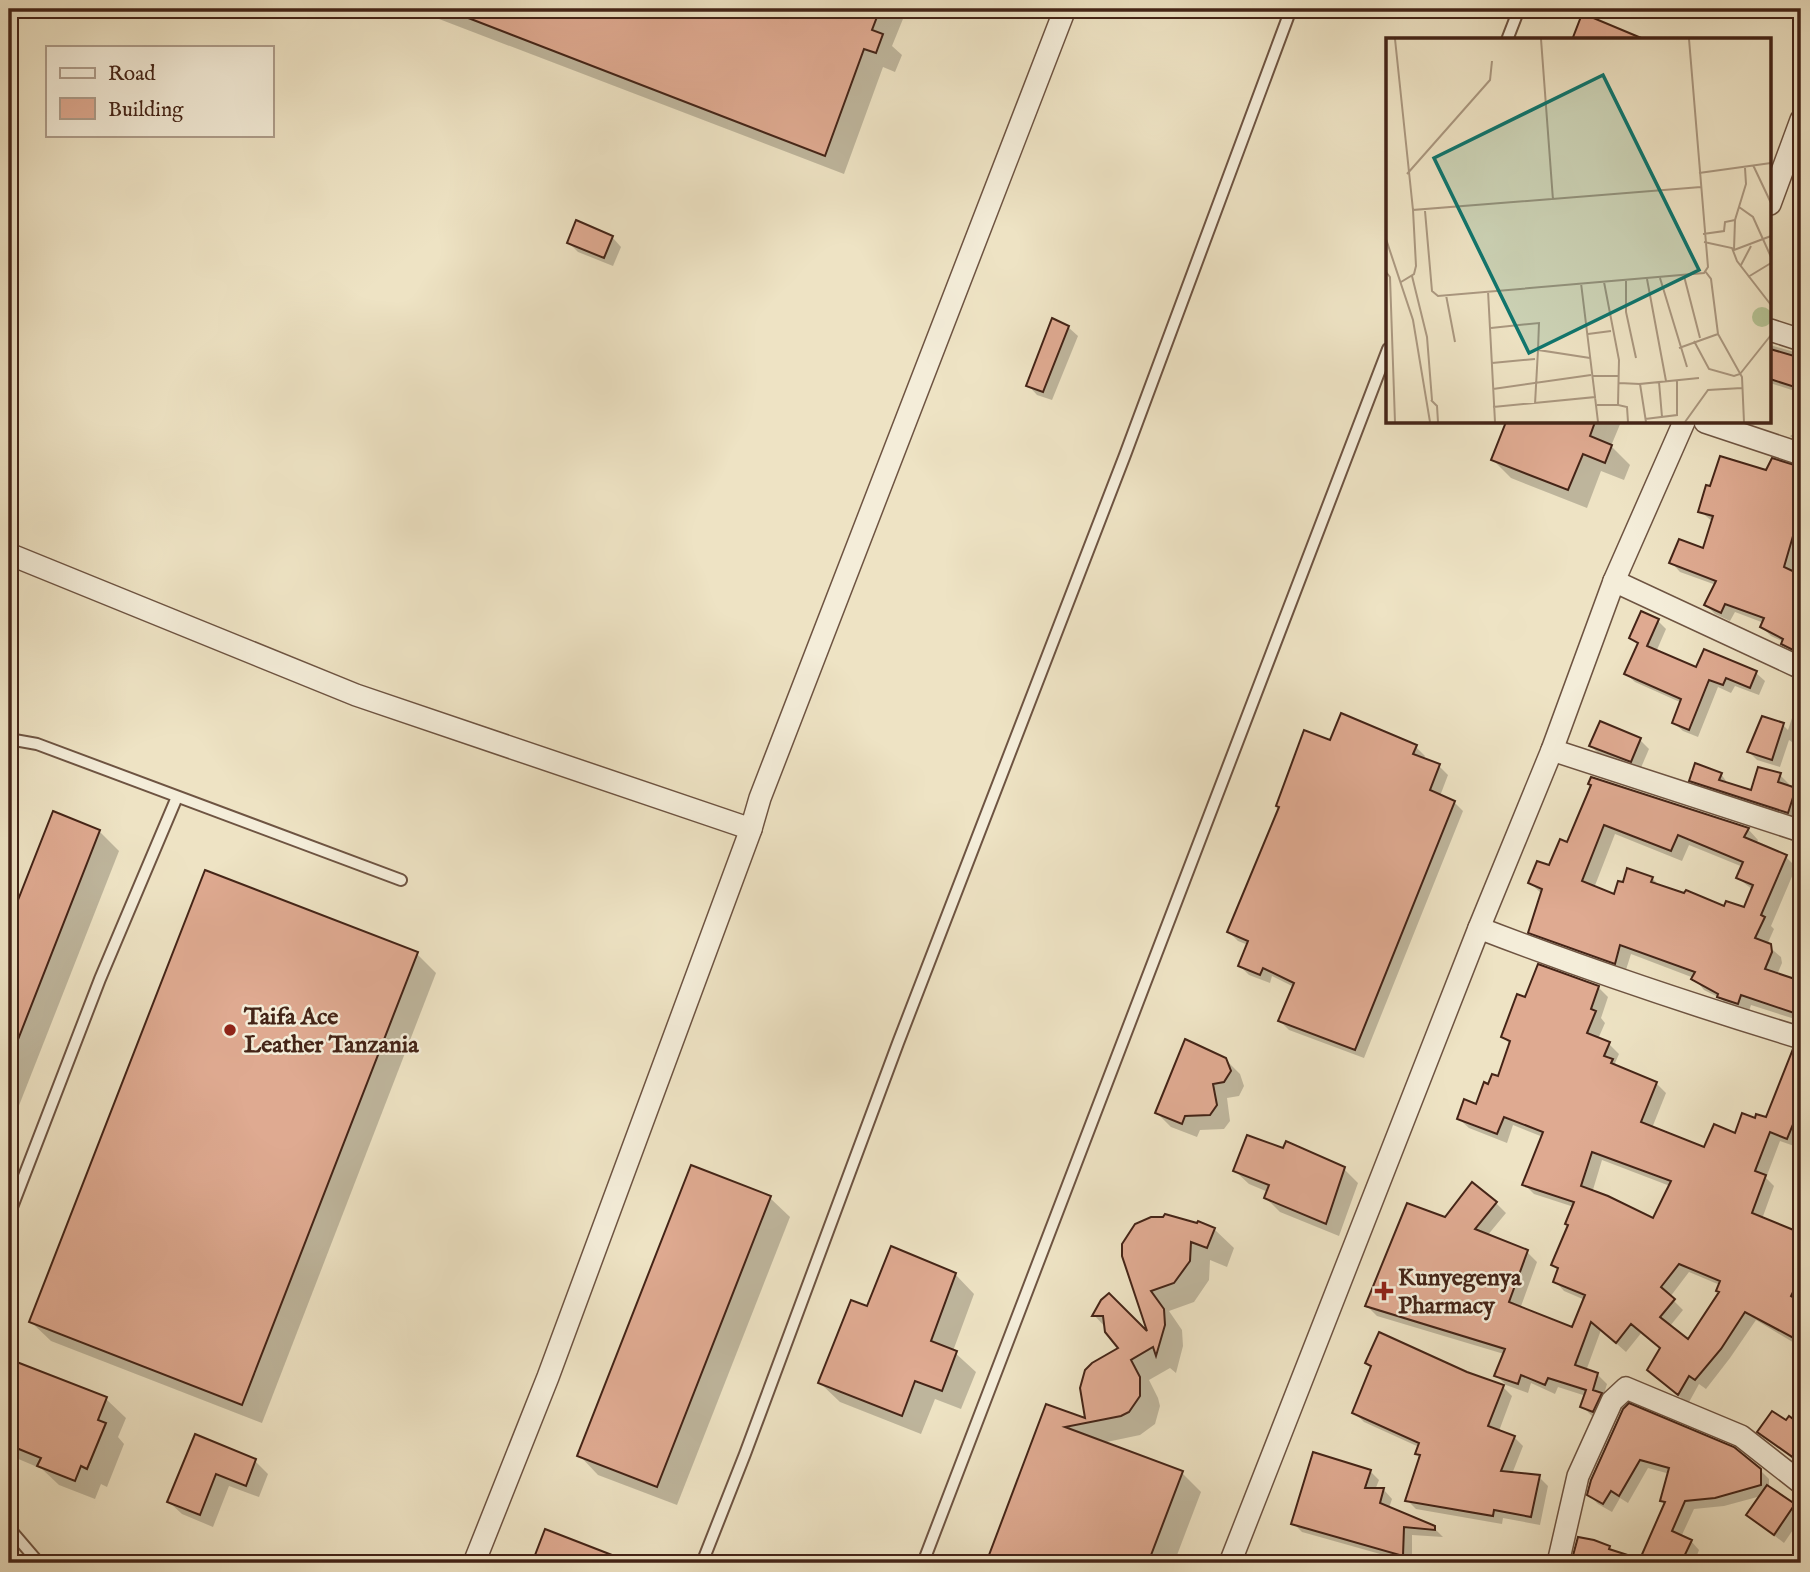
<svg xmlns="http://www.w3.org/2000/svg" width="1810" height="1572" font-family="'IM FELL English',serif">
<rect width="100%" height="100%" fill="#eee3c4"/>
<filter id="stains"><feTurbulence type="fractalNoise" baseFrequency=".00286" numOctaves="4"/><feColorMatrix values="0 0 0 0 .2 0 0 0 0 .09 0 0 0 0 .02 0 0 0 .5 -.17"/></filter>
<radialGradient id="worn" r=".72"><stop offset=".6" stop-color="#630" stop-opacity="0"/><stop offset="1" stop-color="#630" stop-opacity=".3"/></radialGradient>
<!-- shadow -->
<g fill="#0003" fill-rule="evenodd">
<polygon points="413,9 907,9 892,46 902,55 895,72 883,67 844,174"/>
<polygon points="612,237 621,247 613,266 578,252 569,243"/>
<polygon points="1068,327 1078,336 1052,400 1037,395 1028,385"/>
<polygon points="1770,345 1801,354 1801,393 1770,383"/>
<polygon points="1801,411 1801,446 1790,436 1793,434"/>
<polygon points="1508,422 1621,422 1611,446 1630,465 1624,480 1601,471 1587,508 1511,478 1493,460"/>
<polygon points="1797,468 1801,468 1801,547 1793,573 1801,576 1801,657 1792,653 1784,642 1771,636 1762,627 1764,623 1735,612 1730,621 1715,614 1706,605 1716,585 1680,572 1671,562 1704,550 1713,522 1700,511 1767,472"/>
<polygon points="1658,621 1666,629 1656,652 1697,669 1705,652 1756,673 1765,681 1759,695 1735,686 1731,693 1718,687 1698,737 1683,731 1674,723 1682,703 1635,682 1626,674 1639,646 1631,638"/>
<polygon points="1799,697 1801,697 1801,748 1789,740 1780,767 1757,760 1749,752 1783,725 1788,730"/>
<polygon points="1640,740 1649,749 1640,770 1600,755 1591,746"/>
<polygon points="1331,742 1416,747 1425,756 1423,760 1439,766 1448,775 1440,796 1454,802 1463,811 1364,1058 1289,1030 1280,1021 1294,987 1272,976 1270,983 1249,975 1240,966 1248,945 1238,941 1229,932"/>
<polygon points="1721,774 1729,785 1752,792 1780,775 1789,784 1787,787 1795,790 1801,796 1801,807 1797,821 1700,789 1691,780"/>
<path d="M1593,786L1748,829L1758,840L1756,844L1786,857L1796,867L1771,926L1774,929L1767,945L1781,957L1782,963L1777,975L1801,983V1021L1751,1005L1748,1014L1729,1007L1720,998L1704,990L1694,978L1631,954L1625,973L1541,943L1530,932L1542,894L1530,883L1550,868L1568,844ZM1615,834L1682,861L1689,845L1743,867L1738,878L1753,890L1746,909L1725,908L1661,887L1652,878L1615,897L1594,888Z"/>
<polygon points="54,813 99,831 119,851 9,1131 9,928"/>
<polygon points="417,954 436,973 262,1423 51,1341 31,1322"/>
<path d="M1539,966L1599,988L1608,997L1601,1018L1605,1023L1598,1039L1609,1044L1619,1054L1615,1063L1619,1068L1656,1083L1666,1093L1652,1128L1705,1150L1736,1136L1756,1120H1767L1791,1058L1801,1062V1137L1797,1147L1780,1141L1766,1178L1774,1186L1762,1219L1801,1234V1287L1738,1259L1736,1264L1801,1315V1347L1756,1320L1730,1358L1706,1389L1699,1384L1688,1404L1649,1370L1662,1349L1642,1332L1626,1352L1601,1330L1586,1371L1597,1374L1607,1384L1603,1397V1420L1592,1416L1582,1406L1586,1396L1558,1387L1555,1394L1531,1383L1528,1393L1506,1385L1496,1375L1504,1354L1377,1316L1367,1306L1446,1219L1496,1203L1506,1213L1487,1236L1527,1252L1537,1262L1520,1309L1573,1329L1585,1300L1564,1291L1555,1281L1559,1271L1553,1265L1569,1226L1574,1207L1534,1194L1524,1184L1543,1137L1513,1125L1507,1143L1469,1128L1459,1119L1477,1106L1489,1086L1499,1078L1511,1045L1503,1037L1526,999ZM1602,1160L1670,1186L1654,1221L1592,1193ZM1689,1272L1720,1285L1721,1293L1689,1341L1670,1326L1683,1310L1670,1297Z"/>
<polygon points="1225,1059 1240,1074 1244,1086 1239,1096 1227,1098 1230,1121 1224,1129 1200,1130 1197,1137 1171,1127 1157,1113"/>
<polygon points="1344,1169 1358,1183 1339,1236 1280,1212 1266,1198 1268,1192 1249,1184 1235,1171"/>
<polygon points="770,1198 790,1217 677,1505 598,1475 579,1455"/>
<polygon points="1214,1229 1234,1248 1227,1267 1210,1260 1209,1280 1194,1302 1169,1311 1182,1330 1183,1346 1176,1373 1170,1368 1149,1380 1158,1398 1160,1406 1155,1424 1140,1435 1102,1443 1182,1473 1201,1492 1174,1563 988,1563 1047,1406 1087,1421 1120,1349 1106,1328 1094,1315 1102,1301 1151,1337 1123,1256"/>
<polygon points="955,1274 974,1294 953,1351 976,1372 961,1409 935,1399 921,1434 840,1402 820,1383 868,1308"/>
<polygon points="9,1360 106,1399 126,1418 118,1437 124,1444 107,1487 101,1484 95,1499 59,1485 42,1469 9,1455"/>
<polygon points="1367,1362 1466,1373 1503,1387 1512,1396 1499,1431 1514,1437 1523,1446 1512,1474 1539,1477 1548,1486 1540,1525 1503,1518 1502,1524 1416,1509 1407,1500 1421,1458 1417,1453 1419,1447 1364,1422 1355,1413 1372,1367"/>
<polygon points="1624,1410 1760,1470 1769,1479 1769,1488 1801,1513 1801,1518 1784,1543 1748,1515 1761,1496 1724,1506 1694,1509 1681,1537 1691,1541 1699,1550 1694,1563 1573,1563 1579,1539 1641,1561 1666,1504 1662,1501 1670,1474 1648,1468 1628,1503 1620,1498 1612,1512 1598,1504 1589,1495"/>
<polygon points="1789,1419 1801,1428 1801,1466 1759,1431 1786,1423"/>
<polygon points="196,1436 255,1461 268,1474 259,1497 229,1486 213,1527 182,1514 169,1502"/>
<polygon points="1370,1471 1379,1480 1375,1490 1384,1490 1392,1499 1389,1508 1434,1528 1443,1537 1412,1535 1412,1563 1302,1532 1293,1523"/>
<polygon points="1276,1557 1346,1563 1274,1563"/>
</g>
<!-- building -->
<g fill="#dfaa91" stroke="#442417" stroke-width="2" fill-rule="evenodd">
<polygon points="445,9 880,9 872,30 883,34 876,53 864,49 825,156"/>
<polygon points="1582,14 1584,14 1646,40 1572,40"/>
<polygon points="576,220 613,236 604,258 567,243"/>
<polygon points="1052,318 1069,326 1043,392 1026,386"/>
<polygon points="1770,349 1801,358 1801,389 1770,379"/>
<polygon points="1506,422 1595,422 1590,436 1612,445 1605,463 1583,454 1568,490 1491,460"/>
<polygon points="1720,456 1766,470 1772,458 1801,467 1801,495 1797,511 1800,512 1784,567 1801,575 1801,654 1781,644 1783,639 1760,627 1764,618 1725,604 1721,613 1704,605 1716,581 1669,563 1679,539 1703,548 1713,516 1698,512 1706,485 1710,486"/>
<polygon points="1641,611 1659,619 1647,646 1696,667 1704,649 1757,671 1750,688 1726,678 1723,685 1709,680 1689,730 1672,723 1681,699 1624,674 1638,643 1629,638"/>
<polygon points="1341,713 1417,745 1413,754 1440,764 1430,790 1455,801 1355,1050 1278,1021 1294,983 1263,968 1260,975 1238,966 1248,941 1227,932 1279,807 1276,806 1304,730 1330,740"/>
<polygon points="1762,716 1784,723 1772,760 1747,752"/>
<polygon points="1600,721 1641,738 1631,762 1589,746"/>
<polygon points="1695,763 1722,773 1719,780 1751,790 1758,767 1781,773 1778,782 1796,788 1788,813 1689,781"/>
<path d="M1591,777L1749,828L1744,837L1787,855L1761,915L1765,917L1755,938L1771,944L1772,952L1765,969L1801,981V1001L1797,1014L1741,995L1738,1004L1717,997L1718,994L1691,979L1695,972L1620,945L1615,964L1528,933L1542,889L1528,883L1537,861L1549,865L1560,839L1567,842L1591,785L1588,784ZM1604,825L1671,851L1678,835L1743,862L1736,878L1753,885L1744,907L1726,901L1724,906L1686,890L1684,893L1651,882L1653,877L1627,868L1623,882L1618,881L1614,894L1582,881Z"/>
<polygon points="53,811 100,830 10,1060 9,923"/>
<polygon points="205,870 418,952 242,1405 29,1322"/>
<path d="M1538,964L1599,986L1591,1009L1596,1011L1587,1033L1610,1042L1604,1056L1613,1059L1611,1063L1657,1082L1641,1122L1704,1147L1714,1124L1735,1133L1742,1113L1755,1118L1756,1114L1766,1117L1793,1049L1801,1051V1105L1787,1139L1770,1132L1755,1171L1766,1175L1752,1213L1801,1233V1276L1791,1296L1801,1302V1342L1745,1312L1721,1349L1695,1380L1689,1376L1678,1395L1647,1370L1660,1348L1631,1324L1616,1343L1591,1322L1575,1365L1598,1373L1593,1390L1602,1393L1593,1412L1580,1407L1586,1390L1548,1378L1545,1385L1521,1375L1518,1384L1494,1376L1505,1349L1365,1306L1407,1203L1445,1217L1472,1182L1497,1202L1475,1229L1528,1250L1509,1302L1572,1327L1585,1295L1553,1282L1558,1268L1551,1265L1568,1225L1565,1224L1574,1202L1522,1185L1543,1132L1504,1117L1497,1134L1457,1119L1464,1099L1476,1104L1484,1082L1488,1084L1492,1074L1498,1076L1510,1041L1501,1037L1517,994L1525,997ZM1592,1152L1671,1181L1653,1218L1608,1196L1581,1186ZM1679,1264L1720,1281L1716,1291L1719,1292L1688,1339L1660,1317L1675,1299L1661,1287Z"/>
<polygon points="1185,1039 1226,1058 1231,1071 1224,1082 1213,1084 1217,1105 1210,1115 1185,1116 1182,1124 1155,1113"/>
<polygon points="1247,1135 1283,1148 1286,1141 1345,1167 1326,1224 1264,1198 1269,1185 1233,1171"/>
<polygon points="691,1165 771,1196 657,1487 577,1456"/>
<polygon points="1165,1214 1197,1223 1198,1221 1215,1228 1207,1248 1191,1242 1190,1261 1174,1283 1151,1291 1164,1309 1165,1325 1156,1356 1153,1347 1131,1360 1140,1377 1140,1396 1129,1412 1121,1416 1065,1427 1183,1471 1148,1563 986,1563 1046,1404 1085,1418 1080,1388 1085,1370 1092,1363 1118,1348 1105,1332 1103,1316 1092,1316 1101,1300 1109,1293 1147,1331 1122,1256 1122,1244 1135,1224 1151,1217 1163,1217"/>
<polygon points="891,1246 956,1273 931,1341 957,1351 942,1391 915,1381 902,1416 818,1383 851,1300 867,1306"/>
<polygon points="1379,1332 1467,1372 1504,1385 1488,1426 1515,1436 1501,1471 1540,1475 1531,1517 1494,1510 1493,1516 1405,1501 1420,1455 1415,1454 1419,1443 1352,1413 1371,1366 1365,1363"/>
<polygon points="9,1359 107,1397 98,1420 106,1423 87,1469 81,1466 75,1481 37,1466 41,1458 9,1445"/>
<polygon points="1629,1403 1734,1447 1761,1469 1761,1485 1715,1498 1685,1501 1672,1531 1692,1540 1681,1563 1571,1563 1578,1537 1594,1540 1610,1546 1609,1549 1640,1559 1665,1502 1660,1501 1669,1468 1640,1460 1619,1496 1611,1491 1603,1504 1587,1495 1591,1480 1623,1409"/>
<polygon points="1772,1411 1786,1420 1789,1416 1801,1425 1801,1463 1757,1432"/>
<polygon points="195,1434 256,1459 246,1486 216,1474 200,1515 167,1502"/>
<polygon points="1313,1452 1371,1470 1365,1488 1384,1488 1380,1503 1435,1526 1435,1530 1404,1527 1403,1556 1291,1524"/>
<polygon points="1767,1485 1795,1504 1774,1535 1746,1515"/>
<polygon points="545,1529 630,1562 630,1563 532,1563"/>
</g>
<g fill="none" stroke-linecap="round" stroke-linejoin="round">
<defs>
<g id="lane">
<polyline points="1507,40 1519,9"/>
<polyline points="9,739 37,744 401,880"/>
<polyline points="9,1215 100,979 177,797"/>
<polyline points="9,1528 39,1563"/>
<polyline points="702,1563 745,1454 898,1043 1125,455 1291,9"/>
<polyline points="923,1563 1388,349"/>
</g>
<g id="street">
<polyline points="1770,204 1801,120"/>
<polyline points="1770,330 1801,340"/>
<polyline points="1705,422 1801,454"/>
<polyline points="9,554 356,695 751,829"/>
<polyline points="1614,581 1801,668"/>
<polyline points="1552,750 1801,831"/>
<path d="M1479,928C1585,969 1693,1005 1801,1038"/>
<polyline points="474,1563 548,1377 751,829 760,798 1065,9"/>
<polyline points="1230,1563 1479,928 1552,750 1614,581 1684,422"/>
<polyline points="1558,1563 1578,1476 1612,1401 1626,1388 1741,1436 1801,1483"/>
</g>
</defs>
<!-- lane casing -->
<use href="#lane" stroke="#6e5442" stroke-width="14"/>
<!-- street casing -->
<use href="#street" stroke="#6e5442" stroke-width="24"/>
<!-- lane -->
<use href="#lane" stroke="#f4edd9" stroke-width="10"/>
<!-- street -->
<use href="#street" stroke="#f4edd9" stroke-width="21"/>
</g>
<!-- markers -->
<g fill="#8f2418" stroke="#f4edd9" stroke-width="2.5">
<circle cx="230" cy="1030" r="7"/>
<path d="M1380.5 1280.5h7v7h7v7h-7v7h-7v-7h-7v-7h7z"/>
</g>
<g text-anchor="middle" stroke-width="5" stroke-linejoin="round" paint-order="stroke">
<!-- poi labels -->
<g font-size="24" font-weight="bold" fill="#442417" stroke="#f4edd9" text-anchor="start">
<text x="244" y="1024">Taifa Ace<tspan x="244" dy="28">Leather Tanzania</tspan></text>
<text x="1398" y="1285">Kunyegenya<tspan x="1398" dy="28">Pharmacy</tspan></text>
</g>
</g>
<!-- overview -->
<g transform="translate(1386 38)">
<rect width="385" height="385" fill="#eee3c4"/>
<path d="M366 279a10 10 0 1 1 20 0a10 10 0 1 1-20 0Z" fill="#b6c496"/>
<path fill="none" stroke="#aa977f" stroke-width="2" d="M9,1L27,172M155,1L167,162M367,127L385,165M359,130L360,146L349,182L348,212L385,198M313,135L385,125M21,136L104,42L106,23M353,169L367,179L385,219M39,173L46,253L52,258L318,235L322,229L303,1M317,196L338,193L339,184L349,182M0,201L27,282L44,384M318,204L346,210L351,223L385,267M355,227L365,208M319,233L325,241L332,296L356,339L358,384M0,234L4,239L9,384M26,238L41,299L46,362M298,238L314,300M362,239L385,225M274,240L301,329M261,241L280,343M240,242V274L250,320M15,244L28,236L30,228L27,172L315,149M218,244L233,322L232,367L241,369L242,384M102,253L109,384M60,257L69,304M105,290L153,285L152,312M202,296L225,293M308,303L323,331L348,338L354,336L385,297M293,310L332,296M106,325L149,321M207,338H232M273,344L276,379M233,345L254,346M107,351L205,337M209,359L212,384M45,362L51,368L52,384M149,366L152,312L204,320M211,367H232M107,369L209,359L195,245M259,381L291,377V342M260,384L254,346L313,340M299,384L322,352L356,350"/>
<path fill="#0f766e" fill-opacity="0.15" stroke="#0f766e" stroke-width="3.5" d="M217,37L313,232L143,315L48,120Z"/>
<rect width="385" height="385" fill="none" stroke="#442417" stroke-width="3.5"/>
</g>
<!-- margin -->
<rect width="1810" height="1572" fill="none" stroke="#eee3c4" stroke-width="35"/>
<rect x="10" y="10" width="1789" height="1551" fill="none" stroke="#442417" stroke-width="3.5"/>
<rect x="18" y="18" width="1775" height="1537" fill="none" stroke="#442417" stroke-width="2"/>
<!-- legend -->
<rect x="46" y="46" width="228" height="91" fill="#f4edd9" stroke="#ae9d8b" stroke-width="2"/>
<rect x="60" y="68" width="35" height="10" fill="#f4edd9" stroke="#ae9d8b" stroke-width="2"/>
<text x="108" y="80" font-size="21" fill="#442417">Road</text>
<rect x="60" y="98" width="35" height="21" fill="#dfaa91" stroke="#ae9d8b" stroke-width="2"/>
<text x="108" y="116" font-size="21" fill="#442417">Building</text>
<rect width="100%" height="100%" filter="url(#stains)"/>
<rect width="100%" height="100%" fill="url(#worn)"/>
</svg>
